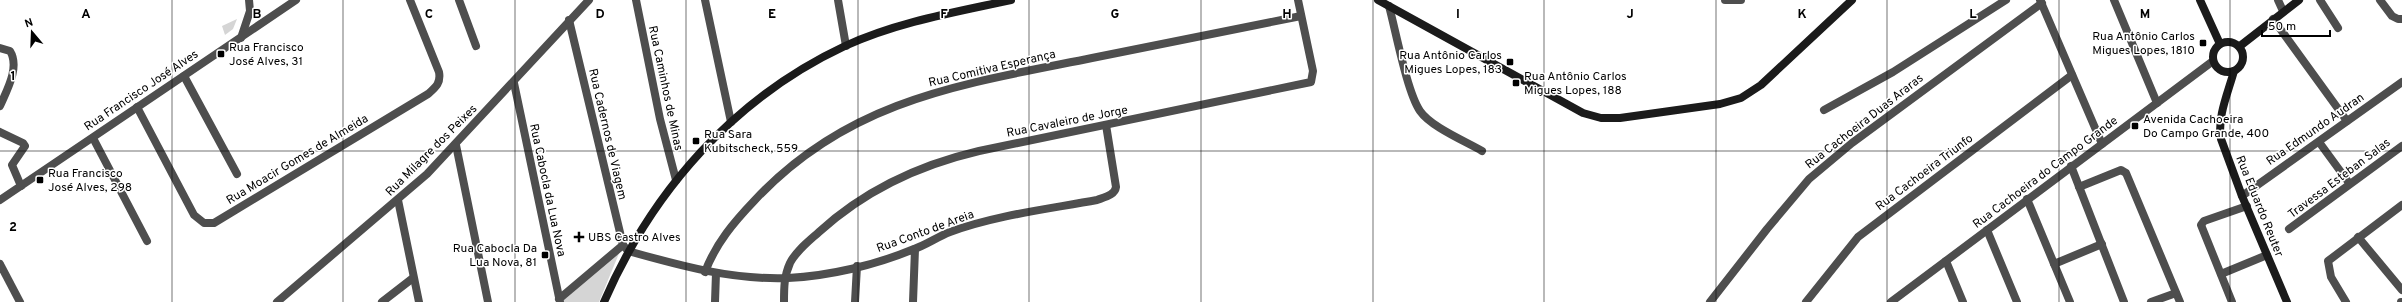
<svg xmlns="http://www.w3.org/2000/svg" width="2402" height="302" font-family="Overpass,sans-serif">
<rect width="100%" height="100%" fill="#fff"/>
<!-- green -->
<g fill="#d5d5d5">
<polygon points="237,19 233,29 225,35 222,26"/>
<polygon points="620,251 599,302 564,302 564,300"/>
</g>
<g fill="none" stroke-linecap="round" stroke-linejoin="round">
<!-- street -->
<g stroke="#4e4e4e" stroke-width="8">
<polyline points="459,0 476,46"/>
<polyline points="636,0 660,119 676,180"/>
<polyline points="705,0 731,122"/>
<polyline points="838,0 846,46"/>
<polyline points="1725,0 1741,0"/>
<polyline points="2040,0 2102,144"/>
<polyline points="2114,0 2157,103"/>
<polyline points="2278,0 2283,11"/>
<polyline points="2320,0 2338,28"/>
<polyline points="2380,0 2392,16 2398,19 2402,19"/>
<path d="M1389,6C1396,32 1407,92 1420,111C1431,127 1465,141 1482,151"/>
<polyline points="2273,19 2347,121"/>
<path d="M569,20L623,245L628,251C681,266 732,280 788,278C829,276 876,265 914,249C926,245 937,237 950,232C996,215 1049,209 1097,200C1105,197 1115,195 1116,187L1106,125"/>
<polyline points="241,38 250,11 249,0"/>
<path d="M0,48L10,51C20,67 7,90 0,106"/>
<polyline points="184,76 237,174"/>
<polyline points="514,83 560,302"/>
<path d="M137,107L194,215L204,223H214L428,94C436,87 441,83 439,72L410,0"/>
<polyline points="1824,110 1893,72 2006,0"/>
<polyline points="0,132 23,143 25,146 12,165 21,186"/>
<polyline points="93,138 147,241"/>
<polyline points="2319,142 2349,183"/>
<polyline points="456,145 488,302"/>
<polyline points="2071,166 2124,302"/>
<polyline points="2079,187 2121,170 2126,173 2180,302"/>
<polyline points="2242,196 2402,82"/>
<polyline points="2027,199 2070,302"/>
<polyline points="0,200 296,0"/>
<polyline points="398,200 419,302"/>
<polyline points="2289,229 2402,146"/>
<polyline points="1987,230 2017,302"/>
<polyline points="2358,237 2402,290"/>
<polyline points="1946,261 1963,302"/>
<polyline points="0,264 20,302"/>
<polyline points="2054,264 2102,244"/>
<path d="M705,272C716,243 734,222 755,200C849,99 963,84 1092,58C1162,44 1232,30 1301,16"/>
<polyline points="2221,274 2267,255"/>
<polyline points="559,299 623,245"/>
<polyline points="277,302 427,174 589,0"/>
<polyline points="382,302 413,278"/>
<polyline points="715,302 716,273"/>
<path d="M784,302C784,288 784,276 790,263C796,251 809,241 819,232C865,190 919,165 979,151L1311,82L1313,71L1298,0"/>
<polyline points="855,302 857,266"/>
<polyline points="913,302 915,249"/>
<polyline points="1710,302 1767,229 1809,179 1852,143 2042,3"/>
<polyline points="1806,302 1858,237 2072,75"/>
<polyline points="1891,302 2213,61"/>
<polyline points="2151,302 2176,293"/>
<polyline points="2232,302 2201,225 2204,221 2247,206"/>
<polyline points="2346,302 2331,277 2328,261 2402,205"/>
<polyline points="2401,302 2402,302"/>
</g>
<!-- secondary -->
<g stroke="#1b1b1b" stroke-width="8">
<polyline points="1378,0 1583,113 1601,118 1620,118 1720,104 1741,98 1761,85 1852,0"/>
<polyline points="2200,0 2220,44"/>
<circle cx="2228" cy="57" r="15"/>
<polyline points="2240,46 2299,0"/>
<path d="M2234,71C2228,93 2217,117 2221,139L2242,196L2287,302"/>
<path d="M604,302C652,191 734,98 845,46C897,22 956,12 1011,0"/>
</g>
</g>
<!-- grid -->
<path fill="none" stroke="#000" stroke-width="1" stroke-opacity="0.55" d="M172,0V302M343,0V302M515,0V302M686,0V302M858,0V302M1029,0V302M1201,0V302M1373,0V302M1544,0V302M1716,0V302M1887,0V302M2059,0V302M2230,0V302M0,151H2402"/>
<!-- markers -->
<g fill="#000" stroke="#fff" stroke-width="1.5">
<rect x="2199" y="39" width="8" height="8" rx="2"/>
<rect x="217" y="50" width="8" height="8" rx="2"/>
<rect x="1506" y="58" width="8" height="8" rx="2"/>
<rect x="1512" y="79" width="8" height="8" rx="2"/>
<rect x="2131" y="122" width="8" height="8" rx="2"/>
<rect x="692" y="137" width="8" height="8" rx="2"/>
<rect x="36" y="176" width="8" height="8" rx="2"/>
<path d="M577 231h4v4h4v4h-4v4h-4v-4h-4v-4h4z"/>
<rect x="541" y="251" width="8" height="8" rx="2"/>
</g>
<g text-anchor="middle" stroke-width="3" stroke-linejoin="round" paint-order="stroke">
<!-- poi labels -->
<g font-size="12" fill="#000" stroke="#fff" text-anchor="start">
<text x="2195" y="40" text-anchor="end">Rua Antônio Carlos<tspan x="2195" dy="14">Migues Lopes, 1810</tspan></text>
<text x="229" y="51">Rua Francisco<tspan x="229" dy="14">José Alves, 31</tspan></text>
<text x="1502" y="59" text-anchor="end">Rua Antônio Carlos<tspan x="1502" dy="14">Migues Lopes, 183</tspan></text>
<text x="1524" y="80">Rua Antônio Carlos<tspan x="1524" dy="14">Migues Lopes, 188</tspan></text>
<text x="2143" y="123">Avenida Cachoeira<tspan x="2143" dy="14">Do Campo Grande, 400</tspan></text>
<text x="704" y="138">Rua Sara<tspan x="704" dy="14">Kubitscheck, 559</tspan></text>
<text x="48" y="177">Rua Francisco<tspan x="48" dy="14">José Alves, 298</tspan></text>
<text x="588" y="241">UBS Castro Alves</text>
<text x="537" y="252" text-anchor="end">Rua Cabocla Da<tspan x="537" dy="14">Lua Nova, 81</tspan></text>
</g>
<!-- street labels -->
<g font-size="12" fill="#000" stroke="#fff">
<text transform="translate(992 68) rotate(-13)" y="4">Rua Comitiva Esperança</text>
<text transform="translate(666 88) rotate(78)" y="4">Rua Caminhos de Minas</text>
<text transform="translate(141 90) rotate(-34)" y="4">Rua Francisco José Alves</text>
<text transform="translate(1067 121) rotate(-11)" y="4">Rua Cavaleiro de Jorge</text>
<text transform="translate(1864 121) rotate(-38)" y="4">Rua Cachoeira Duas Araras</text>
<text transform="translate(2315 129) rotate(-35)" y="4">Rua Edmundo Audran</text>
<text transform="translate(608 134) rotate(77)" y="4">Rua Cadernos de Viagem</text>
<text transform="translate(431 150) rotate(-45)" y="4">Rua Milagre dos Peixes</text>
<text transform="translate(297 159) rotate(-31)" y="4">Rua Moacir Gomes de Almeida</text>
<text transform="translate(1924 172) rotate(-37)" y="4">Rua Cachoeira Triunfo</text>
<text transform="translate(2045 172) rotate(-37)" y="4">Rua Cachoeira do Campo Grande</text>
<text transform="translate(2339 178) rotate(-37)" y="4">Travessa Esteban Salas</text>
<text transform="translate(548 190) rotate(78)" y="4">Rua Cabocla da Lua Nova</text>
<text transform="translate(2260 206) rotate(68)" y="4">Rua Eduardo Reuter</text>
<text transform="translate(925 231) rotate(-20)" y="4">Rua Conto de Areia</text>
</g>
</g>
<g font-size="13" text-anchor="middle" font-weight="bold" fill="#000" stroke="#fff" stroke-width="3" stroke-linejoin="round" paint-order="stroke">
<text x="86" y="18">A</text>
<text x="257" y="18">B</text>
<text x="429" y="18">C</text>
<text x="600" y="18">D</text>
<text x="772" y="18">E</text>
<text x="944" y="18">F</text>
<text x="1115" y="18">G</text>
<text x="1287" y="18">H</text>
<text x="1458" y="18">I</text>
<text x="1630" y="18">J</text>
<text x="1802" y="18">K</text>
<text x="1973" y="18">L</text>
<text x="2145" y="18">M</text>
<text x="13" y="80">1</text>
<text x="13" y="231">2</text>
</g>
<!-- north arrow -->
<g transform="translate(32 32) rotate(341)" stroke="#ffffff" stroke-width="3" paint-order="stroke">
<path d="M0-3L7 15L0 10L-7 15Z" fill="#000000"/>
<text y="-6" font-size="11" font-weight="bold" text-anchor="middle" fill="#000000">N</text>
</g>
<!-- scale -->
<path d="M2262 30v6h68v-6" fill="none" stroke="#000000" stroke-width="2"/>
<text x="2268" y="30" font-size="12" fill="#000000" stroke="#ffffff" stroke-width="3" paint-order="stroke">50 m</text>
</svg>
